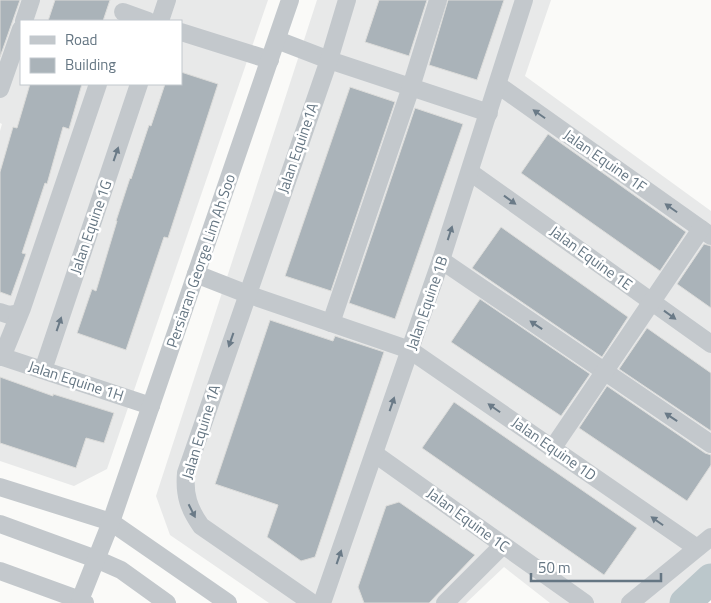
<svg xmlns="http://www.w3.org/2000/svg" width="711" height="603" font-family="'Titillium Web',sans-serif">
<rect width="100%" height="100%" fill="#fafaf8"/>
<!-- built -->
<g fill="#e8e9e9" fill-rule="evenodd">
<path d="M0,0H268L107,469L74,486L0,461V131L2,124L0,123ZM21,21H181V84H21Z"/>
<polygon points="317,0 551,0 525,76 711,211 711,569 670,603 550,603 504,567 466,603 269,603 170,535 156,496"/>
</g>
<g fill="none" stroke-linecap="round" stroke-linejoin="round">
<!-- river -->
<polyline stroke="#bbc7cb" stroke-width="31" points="685,603 711,579"/>
</g>
<!-- building -->
<g fill="#aab3b9" stroke="#dcdcda">
<polygon points="0,0 20,0 0,57"/>
<polygon points="55,0 110,0 103,21 48,21"/>
<polygon points="379,0 427,0 409,56 365,42"/>
<polygon points="448,0 504,0 477,80 429,65"/>
<polygon points="181,72 218,84 168,238 164,237 126,350 77,333 92,289 96,291 117,221 116,221 130,178 131,179 149,125 151,126 165,84 181,84"/>
<polygon points="30,84 82,84 69,129 63,127 47,184 45,183 22,253 26,254 11,296 0,292 0,172 13,127 17,128"/>
<polygon points="350,87 395,102 331,291 285,276"/>
<polygon points="415,108 463,124 395,319 349,303"/>
<polygon points="548,134 686,232 660,271 521,173"/>
<polygon points="501,227 628,317 602,357 472,268"/>
<polygon points="704,244 711,246 711,308 677,284"/>
<polygon points="480,299 590,374 561,416 451,342"/>
<polygon points="270,320 333,341 335,336 384,352 315,557 301,561 267,537 278,505 215,484"/>
<polygon points="647,328 711,373 711,431 619,369"/>
<polygon points="0,377 53,396 53,394 114,413 104,443 86,438 76,468 0,443"/>
<polygon points="607,386 705,453 711,455 711,465 687,501 579,428"/>
<polygon points="454,402 637,528 604,575 422,448"/>
<polygon points="399,502 475,555 429,603 364,603 358,587 386,506"/>
</g>
<g fill="none" stroke-linecap="round" stroke-linejoin="round">
<!-- minor -->
<g stroke="#c3c8cc" stroke-width="18">
<polyline points="123,12 148,21"/>
<polyline points="24,21 31,0"/>
<polyline points="160,21 167,0"/>
<polyline points="181,32 270,60"/>
<polyline points="277,40 329,60 489,113"/>
<polyline points="498,85 711,236"/>
<polyline points="0,89 21,29"/>
<polyline points="470,172 711,344"/>
<polyline points="441,260 711,444"/>
<polyline points="196,274 247,294 410,350 697,548"/>
<polyline points="0,312 9,315 19,313"/>
<polyline points="331,323 411,87 438,0"/>
<polyline points="0,356 151,406"/>
<polyline points="2,357 22,308 98,84"/>
<polyline points="43,370 139,84"/>
<polyline points="552,449 701,229"/>
<polyline points="375,454 585,603"/>
<polyline points="0,487 111,522 228,603"/>
<polyline points="0,524 96,559 121,570 167,603"/>
<polyline points="0,571 80,600"/>
<polyline points="85,603 80,600 111,522 290,0"/>
<path d="M312,603L201,526C189,509 184,495 186,473L329,60L347,0"/>
<polyline points="322,603 441,260 524,0"/>
<polyline points="445,603 503,545"/>
<polyline points="630,603 711,537"/>
</g>
</g>
<!-- one-way arrows -->
<defs><path id="oneway-solid" d="M-6-.8H1V-3.2L6.5 0L1 3.2V.8H-6Z" transform="scale(1.25)"/></defs>
<g fill="#6a7a87">
<use href="#oneway-solid" transform="translate(539 114) rotate(-145)"/>
<use href="#oneway-solid" transform="translate(116 154) rotate(-71)"/>
<use href="#oneway-solid" transform="translate(510 200) rotate(36)"/>
<use href="#oneway-solid" transform="translate(671 208) rotate(-145)"/>
<use href="#oneway-solid" transform="translate(450 233) rotate(-72)"/>
<use href="#oneway-solid" transform="translate(670 315) rotate(36)"/>
<use href="#oneway-solid" transform="translate(59 324) rotate(-71)"/>
<use href="#oneway-solid" transform="translate(536 325) rotate(-146)"/>
<use href="#oneway-solid" transform="translate(231 340) rotate(109)"/>
<use href="#oneway-solid" transform="translate(392 404) rotate(-71)"/>
<use href="#oneway-solid" transform="translate(494 408) rotate(-145)"/>
<use href="#oneway-solid" transform="translate(671 417) rotate(-146)"/>
<use href="#oneway-solid" transform="translate(192 511) rotate(63)"/>
<use href="#oneway-solid" transform="translate(657 521) rotate(-145)"/>
<use href="#oneway-solid" transform="translate(339 557) rotate(-71)"/>
</g>
<g text-anchor="middle" stroke-width="5" stroke-linejoin="round" paint-order="stroke">
<!-- street labels -->
<g font-size="15" fill="#657683" stroke="#fff">
<text transform="translate(298 148) rotate(-71)" y="5">Jalan Equine1A</text>
<text transform="translate(605 161) rotate(35)" y="5">Jalan Equine 1F</text>
<text transform="translate(91 227) rotate(-71)" y="5">Jalan Equine 1G</text>
<text transform="translate(591 258) rotate(36)" y="5">Jalan Equine 1E</text>
<text transform="translate(201 261) rotate(-71)" y="5">Persiaran George Lim Ah Soo</text>
<text transform="translate(427 303) rotate(-71)" y="5">Jalan Equine 1B</text>
<text transform="translate(76 381) rotate(18)" y="5">Jalan Equine 1H</text>
<text transform="translate(201 432) rotate(-73)" y="5">Jalan Equine 1A</text>
<text transform="translate(554 449) rotate(35)" y="5">Jalan Equine 1D</text>
<text transform="translate(468 520) rotate(36)" y="5">Jalan Equine 1C</text>
</g>
</g>
<!-- legend -->
<rect x="20" y="20" width="162" height="65" fill="#ffffff" stroke="#c1c8cd"/>
<rect x="30" y="36" width="25" height="8" fill="#c3c8cc" stroke="#c1c8cd"/>
<text x="65" y="45" font-size="15" fill="#657683">Road</text>
<rect x="30" y="58" width="25" height="15" fill="#aab3b9" stroke="#c1c8cd"/>
<text x="65" y="70" font-size="15" fill="#657683">Building</text>
<!-- scale -->
<path d="M531 573v8h130v-8" fill="none" stroke="#657683" stroke-width="2.5"/>
<text x="538" y="573" font-size="15" fill="#657683" stroke="#ffffff" stroke-width="4" paint-order="stroke">50 m</text>
</svg>
